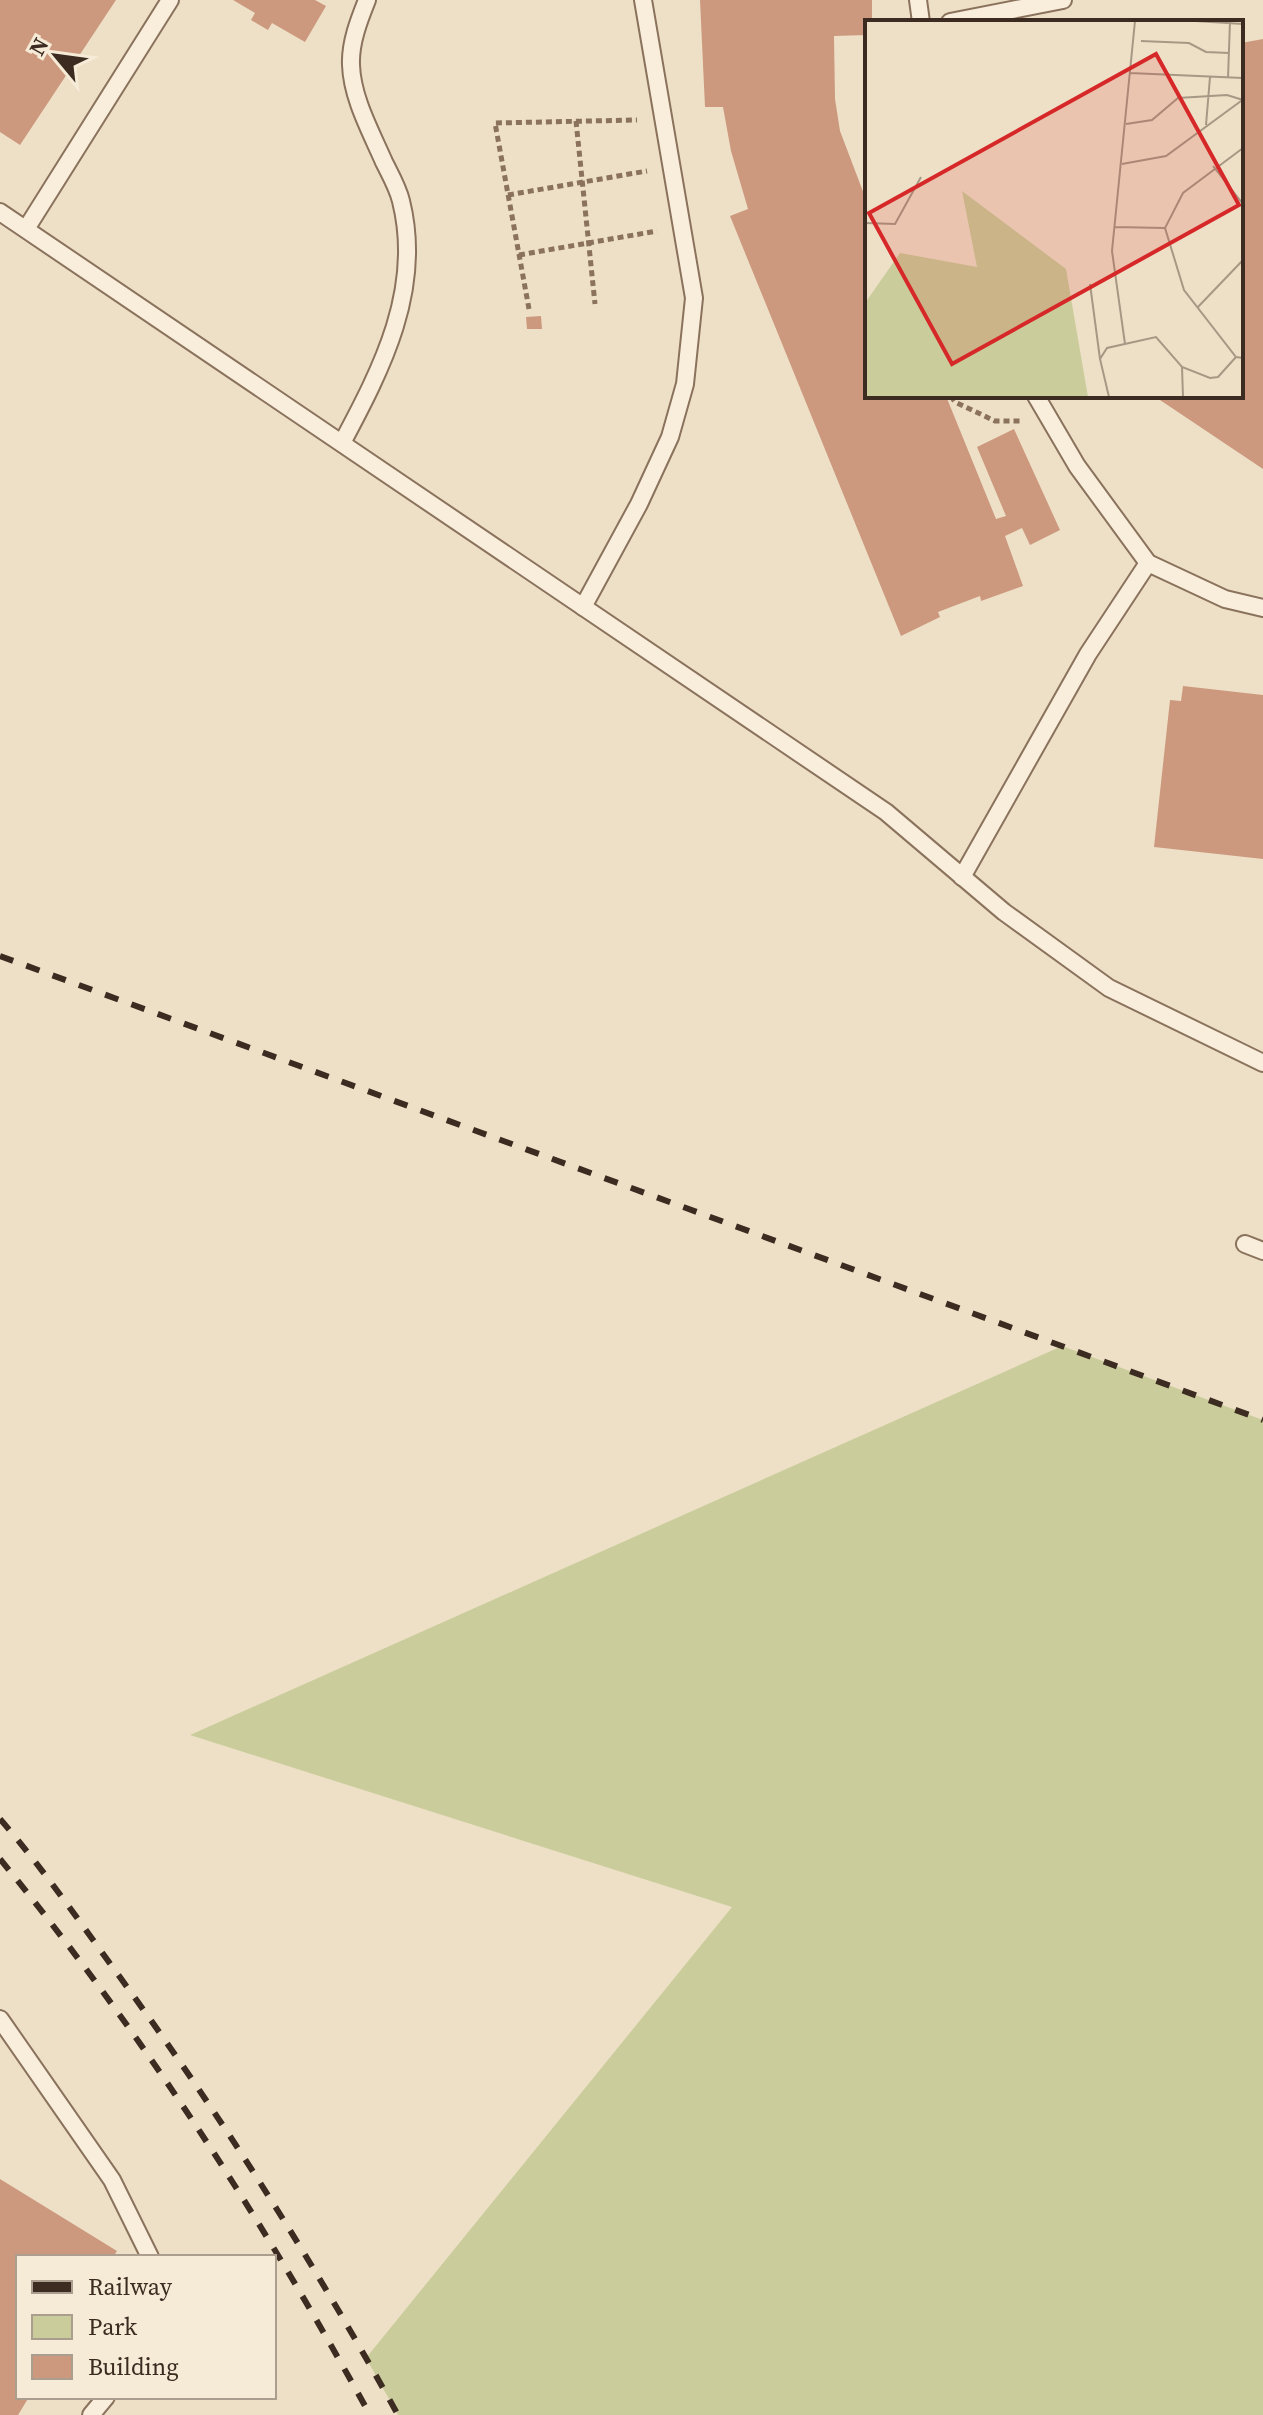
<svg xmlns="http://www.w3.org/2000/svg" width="1263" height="2415" font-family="'Source Serif 4',serif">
<rect width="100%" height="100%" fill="#eee0c7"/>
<!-- green -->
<polygon fill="#cacd9b" points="1062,1346 1263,1420 1263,2415 398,2415 366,2358 732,1907 190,1735"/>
<!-- building -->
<g fill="#cc997e">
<polygon points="0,0 116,0 20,145 0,132"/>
<polygon points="233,0 315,0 326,6 305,42 272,23 268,30 251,20 255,13"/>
<polygon points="700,0 872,0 872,22 867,22 867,35 834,36 835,99 840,131 867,202 867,396 946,396 996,519 1006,516 977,447 1014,429 1060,530 1030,545 1022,528 1005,536 1023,586 981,601 980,596 938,612 940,617 901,636 730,216 748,209 731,151 723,107 705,107"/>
<polygon points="1263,39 1263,469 1154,396 1241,396 1241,43"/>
<polygon points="541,316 542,329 527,329 526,317"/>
<polygon points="1183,686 1263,695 1263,859 1154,847 1170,700 1181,701"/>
<polygon points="0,2179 117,2251 113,2257 18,2257 18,2397 29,2397 18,2415 0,2415"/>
</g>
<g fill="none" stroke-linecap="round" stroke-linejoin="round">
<defs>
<g id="lane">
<polyline points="918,0 921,22"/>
<polyline points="950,22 1063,0"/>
<polyline points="0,212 886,812 1004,912 1109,988 1263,1063"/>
<polyline points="26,229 170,0"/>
<polyline points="1036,396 1077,466 1148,563 1225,599 1263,608"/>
<path d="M342,443C382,368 423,289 401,201C398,188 390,174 384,162C371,132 352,98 351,65C350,43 359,20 367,0"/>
<polyline points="583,607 639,504 670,437 685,384 694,298 643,0"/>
<polyline points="962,877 1088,654 1148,563"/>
<polyline points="1245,1244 1263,1251"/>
<polyline points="0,2019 112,2180 150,2257"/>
<polyline points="91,2415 106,2397"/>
</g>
</defs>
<!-- lane casing -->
<use href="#lane" stroke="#8a725d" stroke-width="20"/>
<!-- path -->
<g stroke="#8a725d" stroke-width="5" stroke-dasharray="6 4" stroke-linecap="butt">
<polyline points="576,121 595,304"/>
<polyline points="508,195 647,171"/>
<polyline points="519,255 657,231"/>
<polyline points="529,309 495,123 637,120"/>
<polyline points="951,396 955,402 995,421 1022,421"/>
</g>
<!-- lane -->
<use href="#lane" stroke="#f9eedb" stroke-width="16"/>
<!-- rail -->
<g stroke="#3b2b20" stroke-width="6" stroke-dasharray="14 14" stroke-linecap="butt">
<polyline points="0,956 1263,1420"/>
<path d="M0,1819C41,1866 77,1918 114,1969C218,2111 313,2261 398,2415"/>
<path d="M0,1859C141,2031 263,2220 370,2415"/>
</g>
</g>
<!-- overview -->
<g transform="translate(865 20)">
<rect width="378" height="378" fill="#eee0c7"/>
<path d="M97,171L201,249L223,377H0V283L35,233L112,247Z" fill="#cacd9b"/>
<path fill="none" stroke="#a69884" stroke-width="2" d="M330,1L378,4M276,21L324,23L341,32L364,33M265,53L378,58M363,58L365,1M261,104L287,100L313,78L362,75L378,80M341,105L345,57M378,128L318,173L300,208L319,270L371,337L378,338M257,144L301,136L376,81M348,146L378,184M0,203L30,204L56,157M250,207L300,208M225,264L235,339M332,288L378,240M260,324L247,231L270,1M317,347L318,377M244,377L235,339L242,328L291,317L317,347L345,358L353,357L371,337"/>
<path fill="#d62828" fill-opacity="0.15" stroke="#d62828" stroke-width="4" d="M291,34L374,185L87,344L4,193Z"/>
<rect width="378" height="378" fill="none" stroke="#3b2b20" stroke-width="4"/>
</g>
<!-- legend -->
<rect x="16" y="2255" width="260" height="144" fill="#f6ebd7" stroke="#ab9e8e" stroke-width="2"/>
<rect x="32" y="2281" width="40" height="12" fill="#3b2b20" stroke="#ab9e8e" stroke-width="2"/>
<text x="88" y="2295" font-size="24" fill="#3b2b20">Railway</text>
<rect x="32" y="2315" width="40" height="24" fill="#cacd9b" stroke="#ab9e8e" stroke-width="2"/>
<text x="88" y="2335" font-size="24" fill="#3b2b20">Park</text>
<rect x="32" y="2355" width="40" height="24" fill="#cc997e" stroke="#ab9e8e" stroke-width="2"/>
<text x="88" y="2375" font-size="24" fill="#3b2b20">Building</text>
<!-- north arrow -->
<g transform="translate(56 56) rotate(299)" stroke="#f6ebd7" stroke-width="6" paint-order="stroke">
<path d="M0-6L14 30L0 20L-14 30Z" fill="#3b2b20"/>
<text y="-12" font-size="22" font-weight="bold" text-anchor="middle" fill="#3b2b20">N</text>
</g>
</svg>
